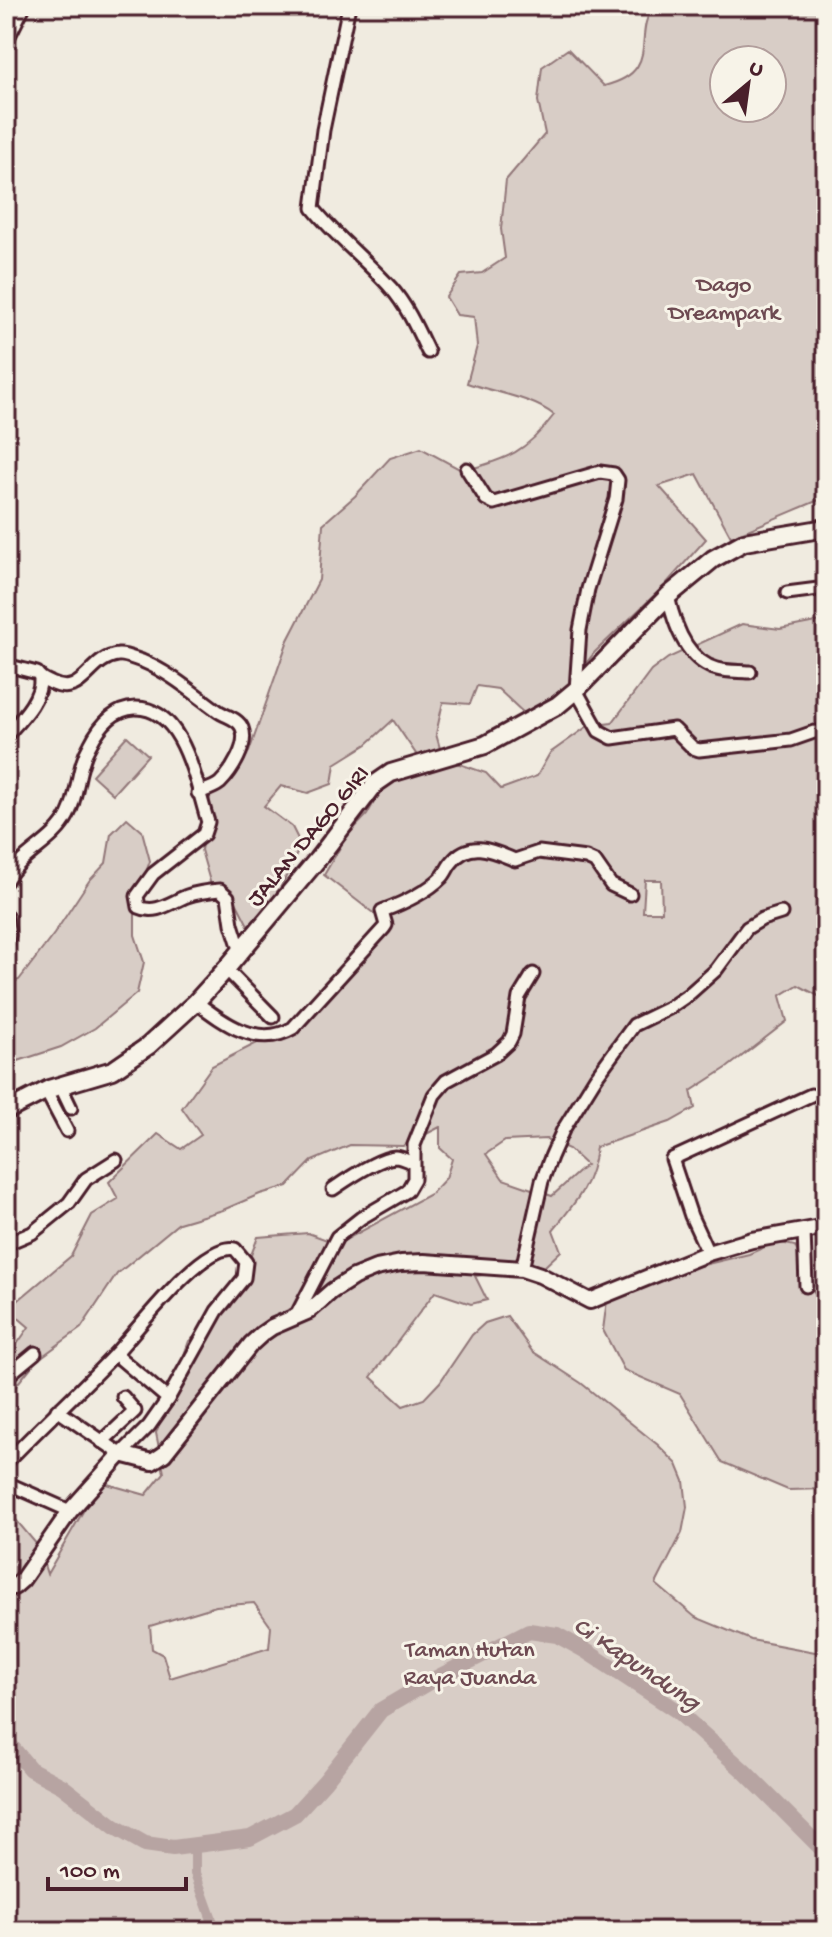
<svg xmlns="http://www.w3.org/2000/svg" width="832" height="1937" font-family="'Gochi Hand',sans-serif">
<rect width="100%" height="100%" fill="#f0ebe0"/>
<filter id="ink" filterUnits="userSpaceOnUse"><feTurbulence type="fractalNoise" baseFrequency=".0125" numOctaves="2"/><feDisplacementMap in="SourceGraphic" scale="16" xChannelSelector="R" yChannelSelector="G"/><feConvolveMatrix kernelMatrix="1 2 1 2 8 2 1 2 1" color-interpolation-filters="sRGB"/></filter>
<g filter="url(#ink)">
<!-- green -->
<g fill="#d8cdc6" stroke="#917678" stroke-width="2" fill-rule="evenodd">
<path d="M654,6H826V497L731,537L697,474L659,486L706,539L666,584L595,652L558,699L526,715L498,689L477,686L470,704L443,702L436,734L441,752L451,761L486,773L501,789L537,776L550,753L588,726L612,723L651,671L668,658L742,624L780,629L826,620V757L816,787L826,794V1000L798,985L780,996L787,1021L728,1067L691,1091L695,1108L670,1122L596,1147C592,1184 576,1202 553,1230L561,1251L543,1268L475,1276L487,1300L471,1304L435,1292L371,1377L403,1406L424,1399L440,1382L472,1335L485,1323L507,1316L532,1351L581,1383L658,1445L677,1464L684,1481L687,1507L682,1533L656,1584L695,1617L751,1640L826,1654V1931H6V1508L38,1546L47,1574L100,1482L146,1495L164,1473L156,1433L189,1341L231,1307L258,1237L308,1233L338,1244L432,1193L446,1178L452,1159L440,1148V1127L403,1146L350,1145L312,1161L288,1186L260,1194L223,1210L179,1223L117,1274L81,1328L36,1361L6,1398V1360L29,1327L8,1309L71,1256L92,1215L118,1199L109,1182L158,1134L181,1149L201,1135L182,1108L212,1066L257,1043L282,1038L390,926L324,875L346,837L367,815L386,780L404,769L416,754L393,720L367,744L335,764L332,784L308,793L281,786L264,806L292,827L301,845L281,887L250,929L236,902L211,885L201,850L207,814L212,785L249,752L288,640L319,580L323,524L355,496L390,458L421,448L463,471C508,459 526,452 554,415C533,398 494,392 467,383L477,346L474,317L457,315L446,297L461,275L482,273L505,258L501,229L506,180L545,134L538,101L542,67L568,49L604,86C663,71 631,35 654,6ZM724,60H772V108H724ZM645,880H661L662,912H643ZM546,1139L569,1149L586,1165L552,1196L503,1179L486,1154L505,1141ZM254,1603L271,1627L269,1648L170,1678L163,1655L152,1649L150,1626L216,1606Z"/>
<polygon points="127,736 148,755 113,794 92,775"/>
<polygon points="127,818 142,831 150,861 135,902 135,935 144,962 137,993 95,1028 61,1047 12,1063 6,1068 6,984 19,980 54,934 89,881 106,863 111,834"/>
<polygon points="776,1242 795,1246 817,1298 826,1296 826,1489 788,1490 722,1462 680,1394 624,1370 603,1330 607,1300 649,1278 749,1254"/>
</g>
<g fill="none" stroke-linecap="round" stroke-linejoin="round">
<!-- canal -->
<polyline stroke="#b7a4a2" stroke-width="10" points="195,1847 195,1873 216,1931"/>
<!-- river -->
<polyline stroke="#b7a4a2" stroke-width="16" points="6,1740 30,1769 62,1786 115,1827 145,1844 173,1848 250,1838 295,1814 325,1781 381,1710 427,1683 529,1631 557,1635 586,1651 676,1710 745,1772 826,1853"/>
<defs>
<g id="minor">
<path d="M349,6L323,130L313,208C336,237 366,260 391,288C407,306 418,331 428,352"/>
<polyline points="6,42 24,6"/>
<polyline points="467,469 486,499 494,503 600,472 614,474 618,480 616,499 588,589 580,630 576,690 599,731 612,738 674,729 693,748 699,750 791,740 814,732 826,732"/>
<polyline points="787,593 826,588"/>
<path d="M668,596C674,624 686,661 717,669C727,672 740,671 750,672"/>
<path d="M6,665L37,673C41,679 45,680 51,683C84,699 88,658 118,655C125,654 135,659 142,661C171,673 193,693 218,711C226,717 238,718 242,728C249,745 231,772 220,783C214,788 206,790 198,793"/>
<path d="M6,736C19,721 42,699 40,678"/>
<path d="M6,881C20,854 54,843 68,815C79,793 77,767 90,745C99,727 113,709 135,708C185,707 196,786 208,822L204,834L153,874L137,896L139,907C156,915 171,902 187,896C198,892 208,891 220,890L228,897L232,924L241,952"/>
<polyline points="6,916 9,935 6,951"/>
<polyline points="226,969 273,1017"/>
<path d="M196,1002C224,1023 258,1049 293,1028L384,928L386,925L382,911C401,904 427,892 442,877C446,873 448,866 452,862C470,839 493,851 515,860L539,852L586,858L595,862L611,885L630,894"/>
<polyline points="60,1085 71,1108"/>
<polyline points="46,1091 67,1131"/>
<path d="M333,1189C346,1180 379,1158 395,1157C401,1157 408,1161 413,1163"/>
<polyline points="804,1231 806,1286"/>
<polyline points="6,1244 32,1233 69,1203 86,1179 116,1160"/>
<polyline points="708,1253 691,1216 672,1159 811,1095"/>
<polyline points="522,1269 542,1181 551,1157 563,1130 596,1077 634,1025 669,1008 688,995 716,970 747,928 762,919 781,913"/>
<polyline points="295,1318 337,1237 361,1218 407,1191 414,1179 414,1145 434,1095 446,1081 496,1054 509,1042 513,1034 519,997 533,974"/>
<polyline points="6,1377 35,1353"/>
<polyline points="57,1410 121,1454 149,1426 168,1399 115,1354"/>
<polyline points="102,1442 135,1411 123,1397"/>
<path d="M6,1463C41,1426 79,1392 114,1355C136,1332 203,1241 235,1249L246,1262L244,1278L217,1311L168,1399"/>
<polyline points="9,1484 70,1511"/>
</g>
<polyline id="tertiary" points="6,1587 14,1587 22,1580 70,1511 121,1454 152,1462 164,1454 251,1344 262,1334 272,1327 309,1311 332,1291 354,1277 376,1268 401,1263 424,1262 522,1269 540,1275 590,1301 708,1253 752,1240 826,1227"/>
<polyline id="secondary" points="6,1111 49,1089 113,1070 148,1046 196,1002 226,969 317,860 375,784 391,773 485,745 558,705 576,690 668,596 713,559 744,542 826,528"/>
</defs>
<!-- minor casing -->
<use href="#minor" stroke="#4a1f2b" stroke-width="17"/>
<!-- tertiary casing -->
<use href="#tertiary" stroke="#4a1f2b" stroke-width="20"/>
<!-- secondary casing -->
<use href="#secondary" stroke="#4a1f2b" stroke-width="22"/>
<!-- minor -->
<use href="#minor" stroke="#f7f3e8" stroke-width="11"/>
<!-- tertiary -->
<use href="#tertiary" stroke="#f7f3e8" stroke-width="14"/>
<!-- secondary -->
<use href="#secondary" stroke="#f7f3e8" stroke-width="16"/>
</g>
</g>
<g text-anchor="middle" stroke-width="6" stroke-linejoin="round" paint-order="stroke">
<!-- park labels -->
<g font-size="24" fill="#6e4a52" stroke="#f7f3e8">
<text x="724" y="291">Dago<tspan x="724" dy="28">Dreampark</tspan></text>
<text x="470" y="1656">Taman Hutan<tspan x="470" dy="28">Raya Juanda</tspan></text>
</g>
<!-- street labels -->
<g font-size="24" fill="#4a1f2b" stroke="#f7f3e8">
<text transform="translate(307 835) rotate(-50)" y="8">JALAN DAGO GIRI</text>
</g>
<!-- water labels -->
<g font-size="26" font-style="italic" fill="#704e55" stroke="#f7f3e8">
<text transform="translate(638 1662) rotate(34)" y="9">Ci Kapundung</text>
</g>
</g>
<!-- margin -->
<rect width="832" height="1937" fill="none" stroke="#f7f3e8" stroke-width="32"/>
<rect x="16" y="16" width="800" height="1905" fill="none" stroke="#4a1f2b" stroke-width="3" filter="url(#ink)"/>
<!-- north arrow -->
<g transform="translate(748 84) rotate(29)"><circle r="38" fill="#f7f3e8" stroke="#b29e9c" stroke-width="2"/>
<path d="M0-6L14 30L0 20L-14 30Z" fill="#4a1f2b"/>
<text y="-12" font-size="22" font-weight="bold" text-anchor="middle" fill="#4a1f2b">U</text>
</g>
<!-- scale -->
<path d="M48 1877v12h138v-12" fill="none" stroke="#4a1f2b" stroke-width="4"/>
<text x="60" y="1877" font-size="24" fill="#4a1f2b" stroke="#f7f3e8" stroke-width="6" paint-order="stroke">100 m</text>
</svg>
